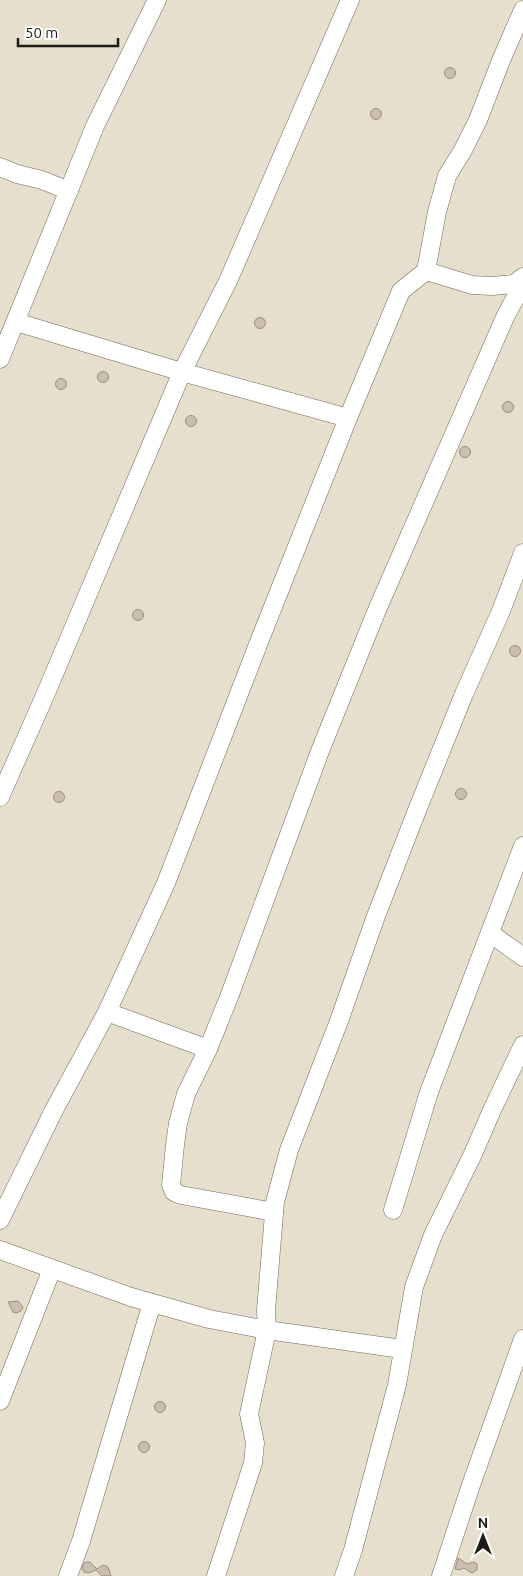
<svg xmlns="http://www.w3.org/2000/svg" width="523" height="1576" font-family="Ubuntu,sans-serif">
<rect width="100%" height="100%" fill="#e6dfcd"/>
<!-- building -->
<g fill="#cbbeb0" stroke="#998d80">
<circle cx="450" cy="73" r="5.5"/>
<circle cx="376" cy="114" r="5.5"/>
<circle cx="260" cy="323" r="5.5"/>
<circle cx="103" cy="377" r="5.5"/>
<circle cx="61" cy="384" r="5.5"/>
<circle cx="508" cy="407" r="5.5"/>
<circle cx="191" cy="421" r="5.5"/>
<circle cx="465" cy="452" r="5.5"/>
<circle cx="138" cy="615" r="5.5"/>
<circle cx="515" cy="651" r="5.5"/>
<circle cx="461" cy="794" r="5.5"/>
<circle cx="59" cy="797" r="5.5"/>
<polygon points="18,1301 23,1307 21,1311 16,1313 13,1312 8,1302"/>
<circle cx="160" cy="1407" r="5.5"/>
<circle cx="144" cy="1447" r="5.5"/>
<polygon points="458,1558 467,1564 474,1562 477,1564 477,1570 472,1573 464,1568 459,1570 455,1569"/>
<polygon points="87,1562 90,1562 97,1569 103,1565 108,1567 111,1576 102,1576 96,1570 89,1573 84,1572 82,1568 84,1563"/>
</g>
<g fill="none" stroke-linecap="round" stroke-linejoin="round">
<defs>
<g id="minor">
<polyline points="0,167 17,174 42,180 69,191"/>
<polyline points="426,271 472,285 492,286 514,284 523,277"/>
<polyline points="16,322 182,372 348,418"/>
<polyline points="0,359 95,126 157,0"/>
<polyline points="0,797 43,700 182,372 228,281 350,0"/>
<polyline points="490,933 523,957"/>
<polyline points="107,1012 208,1049"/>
<polyline points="393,1210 429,1092 523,846"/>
<polyline points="274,1212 181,1195 174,1192 171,1185 175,1145 178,1123 186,1094 208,1049 229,997 320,751 377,610 506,315 523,284"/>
<polyline points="0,1220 54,1110 107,1012 166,883 259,642 348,418 401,291 426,271 437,212 447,176 463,150 478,120 502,58 523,10"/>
<polyline points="0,1250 131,1297 209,1319 267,1330 402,1349"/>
<polyline points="0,1401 52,1269"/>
<polyline points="68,1576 81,1541 152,1303"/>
<polyline points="216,1576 253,1463 255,1443 249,1414 267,1330 266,1310 275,1202 289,1150 339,1021 376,916 416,813 464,694 501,611 523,553"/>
<polyline points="344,1576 353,1550 397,1385 414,1287 433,1235 473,1154 492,1110 523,1045"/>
<polyline points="441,1576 471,1485 523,1339"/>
</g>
</defs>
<!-- minor casing -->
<use href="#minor" stroke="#6e6859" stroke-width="19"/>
<!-- minor -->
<use href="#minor" stroke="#fff" stroke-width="18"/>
</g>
<!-- north arrow -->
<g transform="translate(483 1536)" stroke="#ffffff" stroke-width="4" paint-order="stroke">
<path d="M0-4L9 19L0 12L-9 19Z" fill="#1d1b15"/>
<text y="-8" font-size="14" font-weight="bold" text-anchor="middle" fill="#1d1b15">N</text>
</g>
<!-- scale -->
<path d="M18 38v8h100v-8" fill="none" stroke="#1d1b15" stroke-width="2.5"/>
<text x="25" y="38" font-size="15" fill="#1d1b15" stroke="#ffffff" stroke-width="4" paint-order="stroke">50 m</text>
</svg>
